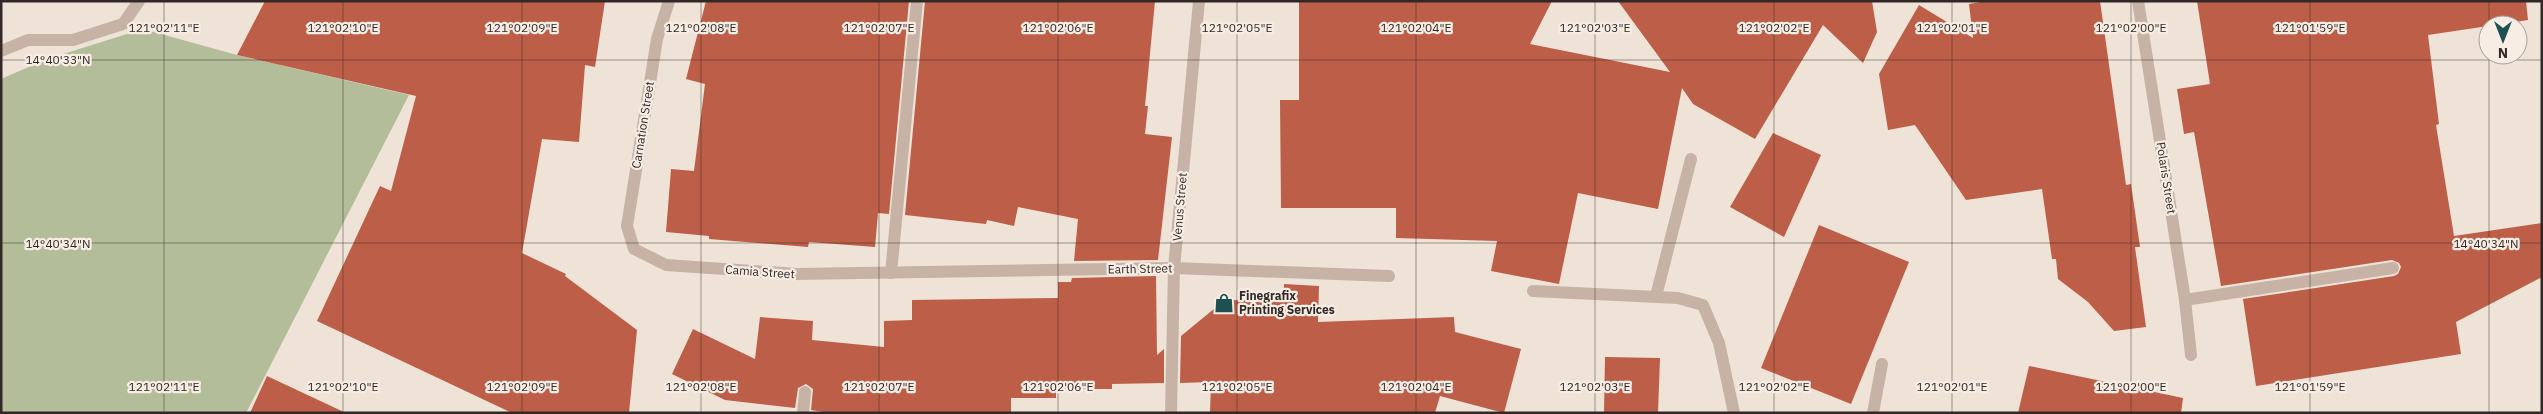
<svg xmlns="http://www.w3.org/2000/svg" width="2543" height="414" font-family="'IBM Plex Sans',sans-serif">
<rect width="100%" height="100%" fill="#efe3d8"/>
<!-- green -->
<polygon fill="#b3bd9a" points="143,29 237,55 409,95 246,413 1,413 1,79 47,59"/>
<!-- building -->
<g fill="#bd5e48">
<polygon points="265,1 605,1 595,67 585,65 579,142 542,139 522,253 566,274 565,276 637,330 629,413 512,413 317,321 380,186 391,191 416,96 237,55"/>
<polygon points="706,1 909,1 889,214 878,213 875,247 809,242 808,247 709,239 709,236 666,232 671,169 694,171 705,84 686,79"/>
<polygon points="925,1 1155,1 1145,106 1148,106 1145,134 1172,137 1158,260 1074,261 1078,219 1018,207 1014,226 987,220 986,224 905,215"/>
<polygon points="1299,1 1552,1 1530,44 1670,72 1618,1 1872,1 1877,32 1863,63 1823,25 1755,139 1693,104 1682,88 1658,209 1578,193 1559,284 1491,271 1497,241 1396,238 1396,208 1281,208 1280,100 1299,100"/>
<polygon points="1987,1 2100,1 2126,185 2131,184 2140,247 2135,247 2146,327 2114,331 2088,302 2058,279 2056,259 2052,259 2042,189 1966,200 1915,125 1888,130 1879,74 1919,5 1973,38 1969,4"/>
<polygon points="2197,1 2526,1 2528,20 2428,35 2439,124 2436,125 2454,236 2542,223 2542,277 2456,322 2461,354 2256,386 2243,299 2394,276 2398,274 2401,267 2399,263 2392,260 2221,286 2194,132 2184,134 2177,89 2210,84"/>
<polygon points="1773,133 1821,155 1784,237 1730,207"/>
<polygon points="1819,225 1909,262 1851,404 1761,368"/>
<polygon points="1156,276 1157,355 1164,349 1164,383 1112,384 1112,389 1056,389 1056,398 1011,398 1011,413 831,413 811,410 813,389 806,384 798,388 795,408 725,400 672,374 693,329 755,359 760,317 813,321 812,340 884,347 884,321 912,320 912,300 1058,298 1058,282 1071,282 1072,278"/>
<polygon points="1284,284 1319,286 1318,322 1454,317 1455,332 1521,349 1504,413 1440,396 1435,413 1210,413 1211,382 1180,383 1181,336 1220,304 1230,300 1283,301"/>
<polygon points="1605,357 1660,358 1658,413 1604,413"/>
<polygon points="2029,366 2183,398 2181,413 2018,413"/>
<polygon points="267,376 346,413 250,413"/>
</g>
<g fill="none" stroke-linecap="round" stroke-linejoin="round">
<!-- service -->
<g stroke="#c6b3a6" stroke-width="12">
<polyline points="1,51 28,40 73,40 123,24 139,1"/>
<polyline points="1174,268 1389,276"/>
<polyline points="891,273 917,1"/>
<polyline points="1533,291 1678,298 1703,305 1719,343 1734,413"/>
<polyline points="1656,296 1691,159"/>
<polyline points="2185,300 2393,268"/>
<polyline points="1873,413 1882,364"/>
</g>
<!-- minor -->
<g stroke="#c6b3a6" stroke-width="12">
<polyline points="669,1 657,39 627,226 634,249 666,265 797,274 1174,268"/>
<polyline points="2138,1 2185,300 2191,355"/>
<polyline points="803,413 805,392"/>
</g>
<!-- tertiary -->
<polyline stroke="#c6b3a6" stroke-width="12" points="1171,413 1174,268 1199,1"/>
</g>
<!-- ticks -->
<path fill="none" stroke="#322926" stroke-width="1" stroke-opacity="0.45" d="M164,1V413M343,1V413M522,1V413M701,1V413M879,1V413M1058,1V413M1237,1V413M1416,1V413M1595,1V413M1774,1V413M1952,1V413M2131,1V413M2310,1V413M2489,1V25M2489,55V413M1,60H2542M1,243H2542"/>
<!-- icons -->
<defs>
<symbol id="shop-bare" viewBox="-9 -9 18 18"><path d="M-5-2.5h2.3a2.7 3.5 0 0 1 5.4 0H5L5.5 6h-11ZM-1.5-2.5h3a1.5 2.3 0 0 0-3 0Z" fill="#1f5051" stroke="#f7ede4" stroke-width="2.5" paint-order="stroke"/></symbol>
</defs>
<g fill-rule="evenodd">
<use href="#shop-bare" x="1210" y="289" width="28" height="28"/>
</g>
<g text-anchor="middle" stroke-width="4.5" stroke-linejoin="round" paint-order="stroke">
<!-- street labels -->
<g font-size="12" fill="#322926" stroke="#f7ede4">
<text transform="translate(643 125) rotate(-81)" y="4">Carnation Street</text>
<text transform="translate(2166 178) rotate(81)" y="4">Polaris Street</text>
<text transform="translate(1180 207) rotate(-85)" y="4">Venus Street</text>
<text transform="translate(1140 269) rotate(-1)" y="4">Earth Street</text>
<text transform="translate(760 272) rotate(4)" y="4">Camia Street</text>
</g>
<!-- poi labels -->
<g font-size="12" font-weight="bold" fill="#322926" stroke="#f7ede4" text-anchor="start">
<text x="1239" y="300">Finegrafix<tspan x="1239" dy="14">Printing Services</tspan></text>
</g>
</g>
<g font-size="12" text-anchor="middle" fill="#322926" stroke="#f7ede4" stroke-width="4.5" stroke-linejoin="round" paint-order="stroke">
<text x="164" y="32">121°02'11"E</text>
<text x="343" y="32">121°02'10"E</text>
<text x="522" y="32">121°02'09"E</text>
<text x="701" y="32">121°02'08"E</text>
<text x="879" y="32">121°02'07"E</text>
<text x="1058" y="32">121°02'06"E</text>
<text x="1237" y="32">121°02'05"E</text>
<text x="1416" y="32">121°02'04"E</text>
<text x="1595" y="32">121°02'03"E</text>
<text x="1774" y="32">121°02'02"E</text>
<text x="1952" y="32">121°02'01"E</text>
<text x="2131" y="32">121°02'00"E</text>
<text x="2310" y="32">121°01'59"E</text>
<text x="58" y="64">14°40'33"N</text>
<text x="2486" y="248">14°40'34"N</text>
<text x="58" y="248">14°40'34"N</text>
<text x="164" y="391">121°02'11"E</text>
<text x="343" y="391">121°02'10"E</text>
<text x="522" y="391">121°02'09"E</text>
<text x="701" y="391">121°02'08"E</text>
<text x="879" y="391">121°02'07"E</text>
<text x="1058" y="391">121°02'06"E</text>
<text x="1237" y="391">121°02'05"E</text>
<text x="1416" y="391">121°02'04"E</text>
<text x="1595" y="391">121°02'03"E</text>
<text x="1774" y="391">121°02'02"E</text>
<text x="1952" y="391">121°02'01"E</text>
<text x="2131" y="391">121°02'00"E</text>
<text x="2310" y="391">121°01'59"E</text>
</g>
<!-- border -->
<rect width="2543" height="414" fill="none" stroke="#322926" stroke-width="5"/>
<!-- north arrow -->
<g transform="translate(2503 40) rotate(180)"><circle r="24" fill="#f7ede4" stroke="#a89f98"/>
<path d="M0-4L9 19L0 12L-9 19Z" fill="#1f5051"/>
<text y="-8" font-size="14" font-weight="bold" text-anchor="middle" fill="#322926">N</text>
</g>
</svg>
